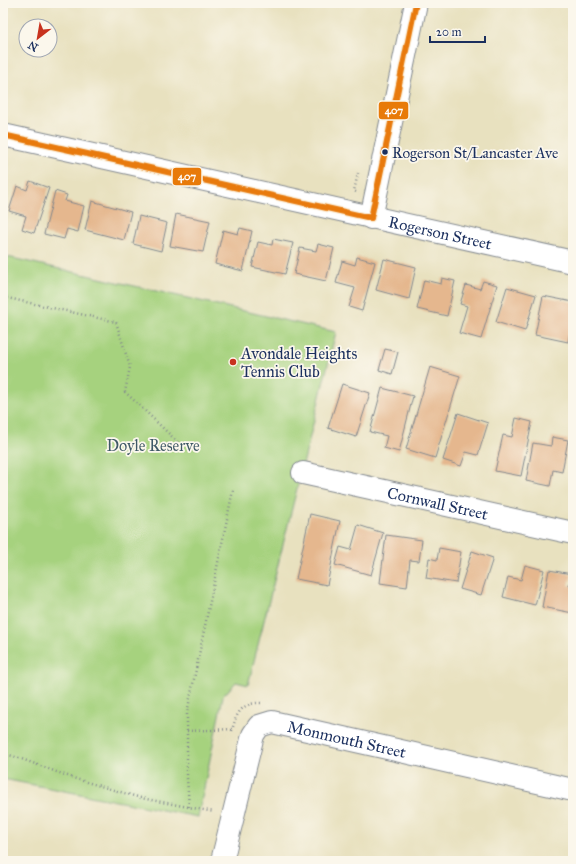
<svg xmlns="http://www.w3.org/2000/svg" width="576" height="864" font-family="'IM FELL Great Primer',serif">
<rect width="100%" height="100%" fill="#fbf7ec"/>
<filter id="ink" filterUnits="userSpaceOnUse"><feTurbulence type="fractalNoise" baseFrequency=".025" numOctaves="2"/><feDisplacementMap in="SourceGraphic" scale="8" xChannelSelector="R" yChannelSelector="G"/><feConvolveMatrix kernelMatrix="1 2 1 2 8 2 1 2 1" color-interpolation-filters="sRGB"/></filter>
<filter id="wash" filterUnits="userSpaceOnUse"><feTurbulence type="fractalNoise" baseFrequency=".012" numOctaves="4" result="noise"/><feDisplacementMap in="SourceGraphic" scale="16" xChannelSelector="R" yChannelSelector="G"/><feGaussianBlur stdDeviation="0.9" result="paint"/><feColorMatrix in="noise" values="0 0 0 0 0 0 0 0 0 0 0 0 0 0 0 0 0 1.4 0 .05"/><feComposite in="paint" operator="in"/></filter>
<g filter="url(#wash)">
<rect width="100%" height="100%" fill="#e8e1bf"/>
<!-- green -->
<polygon fill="#a6d27e" stroke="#60806e" points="3,256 336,332 248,685 236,682 223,696 198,817 3,779"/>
<g id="blocks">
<!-- building -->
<g fill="#e5b78e">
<polygon points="3,179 6,180 4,192 3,192"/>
<polygon points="30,181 49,188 34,233 22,229 26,216 9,211 17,186 27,190"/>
<polygon points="55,191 67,195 65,201 84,206 78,232 67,229 64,239 44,234"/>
<polygon points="92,201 131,212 124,240 85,230"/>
<polygon points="176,214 210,221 203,252 170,246"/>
<polygon points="139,216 167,223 161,251 133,244"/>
<polygon points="240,228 252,231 243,271 215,264 223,230 238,234"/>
<polygon points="273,239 293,243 285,274 252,267 258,242 272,245"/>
<polygon points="318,244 334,248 326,281 294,274 300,248 316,251"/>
<polygon points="357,257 375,262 362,311 349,307 355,288 336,283 342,261 355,265"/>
<polygon points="384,259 416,267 409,299 376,290"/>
<polygon points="442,278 455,281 447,316 417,309 424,280 441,284"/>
<polygon points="483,281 497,285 481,339 459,333 467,306 460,304 466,285 480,289"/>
<polygon points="507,287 536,295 525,331 496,322"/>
<polygon points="543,296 573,302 573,315 568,342 535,335"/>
<polygon points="385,349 398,352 392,374 379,370"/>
<polygon points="430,367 460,376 435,458 406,449"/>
<polygon points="342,384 370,393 356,437 328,428"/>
<polygon points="382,388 413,396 399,452 384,448 387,436 370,432"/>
<polygon points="458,413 488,423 478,455 466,452 461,466 443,460"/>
<polygon points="516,418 532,422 521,476 495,471 503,435 512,437"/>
<polygon points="552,437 568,440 562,472 553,470 550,486 526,481 533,443 551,446"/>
<polygon points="310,514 340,521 327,585 296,579"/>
<polygon points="358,525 383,533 371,575 335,565 340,547 351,550"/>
<polygon points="386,535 422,540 419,561 410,560 407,587 380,583"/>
<polygon points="439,548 461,552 456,583 426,578 429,558 437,560"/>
<polygon points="472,551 493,558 481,595 460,589"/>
<polygon points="525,565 544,570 535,605 503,597 508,577 521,580"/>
<polygon points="549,570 572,574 569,585 573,586 573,613 542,607"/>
</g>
</g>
</g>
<g filter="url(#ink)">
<use href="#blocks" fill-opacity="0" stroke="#82888e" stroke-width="1"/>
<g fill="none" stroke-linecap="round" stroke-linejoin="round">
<defs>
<g id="minor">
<path id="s1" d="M3,135L573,262"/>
<polyline points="371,218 416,3"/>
<path id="s2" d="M303,473L573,533"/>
<path id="s3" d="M222,861L253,735L259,726L272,722L573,790"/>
</g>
</defs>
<!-- minor casing -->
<use href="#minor" stroke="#82888e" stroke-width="24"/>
<!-- path -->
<g stroke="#82888e" stroke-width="2.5" stroke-dasharray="1 3" stroke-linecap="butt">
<polyline points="356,192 354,191 358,173"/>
<polyline points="3,297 116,322 130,367 125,392 183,447"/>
<polyline points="187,731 232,729"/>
<path d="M232,731C236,713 242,702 262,703"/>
<polyline points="3,753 19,758 73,778 141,798 214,812"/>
<polyline points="189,807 187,778 187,713 233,490"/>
</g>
<!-- minor -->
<use href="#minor" stroke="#fff" stroke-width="22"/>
<defs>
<g id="bus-1">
<polyline points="3,135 371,218"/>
<polyline points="371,218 416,3"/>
</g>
</defs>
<!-- bus-1 casing -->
<use href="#bus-1" stroke="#fbf7ec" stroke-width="9"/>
<!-- bus-1 -->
<use href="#bus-1" stroke="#e87a09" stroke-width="6"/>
</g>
</g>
<!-- markers -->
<circle fill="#1b2f5e" stroke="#fbf7ec" stroke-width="1.5" cx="385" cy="152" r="3.5"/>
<circle fill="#c8321e" stroke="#fbf7ec" stroke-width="1.5" cx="233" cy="362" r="4"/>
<g text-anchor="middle" stroke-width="3.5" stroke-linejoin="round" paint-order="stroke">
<!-- bus labels -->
<g font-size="15" fill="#1b2f5e" stroke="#fbf7ec" text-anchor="start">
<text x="392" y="158">Rogerson St/Lancaster Ave</text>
</g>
<!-- street labels -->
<g font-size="16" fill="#1b2f5e" stroke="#fbf7ec">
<text dy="6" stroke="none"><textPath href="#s1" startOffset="448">Rogerson Street</textPath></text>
<text dy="6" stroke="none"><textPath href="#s2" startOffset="138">Cornwall Street</textPath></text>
<text dy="6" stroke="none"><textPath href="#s3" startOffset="231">Monmouth Street</textPath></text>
</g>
<!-- poi labels -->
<g font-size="16" fill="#1b2f5e" stroke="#fbf7ec" text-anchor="start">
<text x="241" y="359">Avondale Heights<tspan x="241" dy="18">Tennis Club</tspan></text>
</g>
<!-- park labels -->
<g font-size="16" fill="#3e5866" stroke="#fbf7ec">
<text x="153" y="451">Doyle Reserve</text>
</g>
</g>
<g stroke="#fbf7ec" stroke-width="1.5">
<rect x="378" y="101" width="31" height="19" rx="4" fill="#e87a09"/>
<rect x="172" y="167" width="30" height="19" rx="4" fill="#e87a09"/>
</g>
<g font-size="11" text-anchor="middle" font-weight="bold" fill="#fff">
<text x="394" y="114">407</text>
<text x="187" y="180">407</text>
</g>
<!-- margin -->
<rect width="576" height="864" fill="none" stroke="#fbf7ec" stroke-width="16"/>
<!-- north arrow -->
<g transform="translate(38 38) rotate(211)"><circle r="19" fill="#fbf7ec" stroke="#a1a7b3"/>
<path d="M0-3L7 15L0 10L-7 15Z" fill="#c8321e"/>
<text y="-6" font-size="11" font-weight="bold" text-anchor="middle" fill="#1b2f5e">N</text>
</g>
<!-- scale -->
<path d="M430 36v6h55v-6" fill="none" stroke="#1b2f5e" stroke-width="2"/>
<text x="436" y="36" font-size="12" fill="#1b2f5e" stroke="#fbf7ec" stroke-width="3" paint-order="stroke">20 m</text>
</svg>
